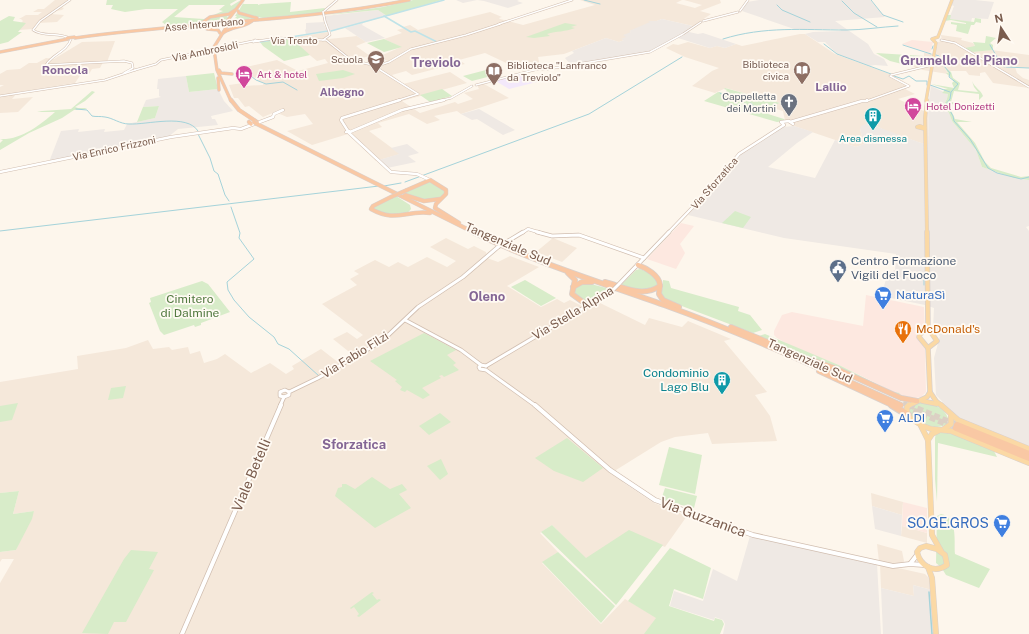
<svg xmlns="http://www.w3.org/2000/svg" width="1029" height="634" font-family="'Public Sans',sans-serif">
<rect width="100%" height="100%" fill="#fdf6ec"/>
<!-- residential -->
<g fill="#f5e8da">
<polygon points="55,0 71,0 61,7 64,8 62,10 56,11 51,14 64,15 57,22 38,23 33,29 19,30 25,23 21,23 23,21 21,19 19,19 26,15 38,15 42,12 33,12 38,9 44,9"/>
<polygon points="580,0 682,0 676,3 695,8 702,5 684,0 720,0 721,3 700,11 711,14 693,26 662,19 630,31 631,32 624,40 619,42 606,38 564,54 538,57 540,67 528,71 521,70 485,53 459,60 465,64 442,69 439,68 412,75 406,71 392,75 403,84 450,72 467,83 402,101 420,113 455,102 458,104 473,99 464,93 479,89 477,85 484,84 509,98 461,114 457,111 434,116 440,120 427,124 409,114 378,123 382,127 369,131 400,154 376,161 348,134 312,145 287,131 313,124 305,114 287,117 275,112 263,117 249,106 245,107 238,98 234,98 229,85 243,83 244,86 263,85 264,83 259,81 242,68 277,60 298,71 328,63 325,59 317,61 289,38 328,32 329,35 326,38 329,39 357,36 366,42 356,46 370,56 362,58 363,59 358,61 376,65 388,61 378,57 401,47 384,39 402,33 397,30 404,28 407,30 403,27 410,25 418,30 490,12 502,17 499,18 500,19 523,25 595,5"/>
<polygon points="800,34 805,34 835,54 895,76 911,86 905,89 915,94 898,99 928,113 929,145 921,143 886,131 871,123 860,129 864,144 856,147 794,126 795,124 794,123 785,121 783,111 769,107 780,103 726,88 715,93 692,86 712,71 719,68 685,57 666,48 673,44 678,45 688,42 710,48 717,46 725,48 736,44 742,46"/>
<polygon points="941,35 962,38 961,40 973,43 975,46 972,52 991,50 1029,55 1029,68 1015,67 1017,73 1023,78 1029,80 1029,88 993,83 985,72 980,73 980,76 969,75 966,71 949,71 945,68 948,74 923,70 907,65 906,60 915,61 919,56 924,56 924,53 936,54 938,42 942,41"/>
<polygon points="115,41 107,62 103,62 100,68 92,69 89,74 81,74 75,83 18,92 12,99 33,97 18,112 0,113 0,87 4,85 0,85 0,74 7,70 20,69 29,63 37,63 46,58 54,59 82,42"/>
<polygon points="446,238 468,249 474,246 486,252 487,258 498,262 510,256 539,267 507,286 541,307 557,299 564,303 570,300 586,308 598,302 645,325 649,318 682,327 688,321 731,339 724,341 767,392 755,395 770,416 777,441 712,444 708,433 675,437 661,442 616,470 624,483 654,503 687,516 665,547 629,531 586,559 552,525 540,533 558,552 542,563 601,624 625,599 659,619 647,634 0,634 0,583 14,559 2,559 0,562 0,552 16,550 34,511 13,514 19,491 0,493 0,382 78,369 77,356 126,348 148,340 153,349 169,347 172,350 188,347 190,354 200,351 204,363 217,359 225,354 251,373 270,363 286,374 294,369 292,366 321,349 339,363 353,355 333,339 347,332 357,339 363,335 322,304 357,285 350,279 359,274 354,271 375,260 389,267 398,262 408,267 427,257 447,267 456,261 430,247"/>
<polygon points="553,238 577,248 562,262 536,252"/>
<polygon points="871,493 903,502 902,515 872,506"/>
<polygon points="902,526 927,533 927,543 901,536"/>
<polygon points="877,544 902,551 905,566 879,562"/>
<polygon points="880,564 925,574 929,578 932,590 913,585 914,596 881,588"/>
</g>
<!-- commercial -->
<g fill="#fde8e0">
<polygon points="912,40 933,42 930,53 902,44"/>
<polygon points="681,223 694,226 680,244 685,253 676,269 647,259"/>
<polygon points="866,295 924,307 925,331 918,332 917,338 924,345 925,349 926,392 921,397 908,399 841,366 791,346 777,338 774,335 774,331 782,315 792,312 863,326"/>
<polygon points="903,502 927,508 927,533 902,526"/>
</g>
<!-- industrial -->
<g fill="#efe9e4">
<polygon points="456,0 519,0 517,1 523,3 508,8 484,1 477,0 463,3"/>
<polygon points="759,0 870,0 885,17 835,21 868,44 874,54 884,59 888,66 875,65 869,66 837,54 825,42 818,42 805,34 813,32 841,31 840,29 794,29 742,11 747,2"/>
<polygon points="953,0 975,0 994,2 988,19 972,18 971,22 949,19 954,6 951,5"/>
<polygon points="378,10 387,16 336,30 330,31 325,25 325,16"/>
<polygon points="662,19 693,26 689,32 698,34 703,33 736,44 725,48 717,46 710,48 678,38 654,51 644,54 571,65 565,58 574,53 572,51 606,38 619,42 624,40 621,39 626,37 623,35 631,32 629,31 650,22 648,21 656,21"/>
<polygon points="324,22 324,25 328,31 306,34 305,30 306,29 306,23"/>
<polygon points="363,23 362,25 385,38 366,42 345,28"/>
<polygon points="186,76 189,92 218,89 224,101 233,111 211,116 212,119 215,119 218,125 178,129 168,137 49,162 61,131 79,129 78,132 105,129 104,132 124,130 127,124 155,118 159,106 143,107 146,100 161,97 159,96 159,89 157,89 158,79"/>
<polygon points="931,86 948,94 947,99 944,104 945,110 949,113 952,121 976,150 982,167 1014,178 1029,180 1029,226 1026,227 1029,231 1029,446 960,420 936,395 934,358 940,336 933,329 934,308 925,305 881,296 888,273 895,270 896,254 784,238 688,215 722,178 740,154 783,127 794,126 813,132 797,143 768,167 815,178 835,140 856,147 864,144 860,129 861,126 867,123 921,143 929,144 928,107"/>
<polygon points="479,109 515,130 503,135 477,119 472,120 461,114"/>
<polygon points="407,144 419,153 408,156 416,162 387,168 379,160 399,154 391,148"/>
<polygon points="872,506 902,515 901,536 875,529"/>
<polygon points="750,536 877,564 881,634 723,634 725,624 723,620 715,617 714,620 670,606 674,591 703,601 713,569 737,581"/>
<polygon points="913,585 932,590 935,634 883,634 881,588 914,596"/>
</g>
<!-- education -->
<polygon fill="#f3e8fa" points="522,73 537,82 509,89 494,80"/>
<!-- green -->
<g fill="#d8ecc9" fill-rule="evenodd">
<path d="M107,0H237L230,4L231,6L241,0L230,17L225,15L228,17L226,21L169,25H166L162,22L178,9H146L125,12L111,9L113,5H106ZM189,5H225L219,10L223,11L204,19L174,17Z"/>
<polygon points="245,0 243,4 258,4 258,5 261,4 291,2 290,12 325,8 322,13 263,18 243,14 251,17 249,19 253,17 257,19 233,20 237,16 235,16 237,13 239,14 238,12"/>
<polygon points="413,0 442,0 387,16 378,10 327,15 383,7"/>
<polygon points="947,15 951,15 950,19 974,22 975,18 981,19 981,23 976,22 974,25 971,25 968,34 956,31 957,25 951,24 951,22 966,24 966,23 951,20 945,21"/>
<polygon points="9,16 15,17 13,21 26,23 18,32 22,32 8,42 0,44 0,21"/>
<path d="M565,23L577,25L571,27L575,28C565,32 557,31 547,34L550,36L534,38L526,37Z"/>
<polygon points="986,36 996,38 990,43 993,45 993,50 972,52 965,48 975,46 973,42 985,43"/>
<polygon points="275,39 292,39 310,55 284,61 263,46 260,42"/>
<polygon points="384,39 402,47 384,52 367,43"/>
<polygon points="876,53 924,56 919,56 915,61 905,60 906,65 890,61"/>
<path d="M945,68L951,72L953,78L960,83L958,90L978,92L974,87L972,81C975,88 981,90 983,96L979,100V94L954,91L951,102L958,103V105L951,104L949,106L955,119L972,122H957L975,143L985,162L991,168L1021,177L1029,176V180L1014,178L982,167L976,150L952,121L949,113L943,106L947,99L948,94L942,93L944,91V89H948L931,84L954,88L952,83L954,81L946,73H948Z"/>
<polygon points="343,70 355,74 343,78 319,81 316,74"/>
<polygon points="486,70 495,75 472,81 463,76"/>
<polygon points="214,73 218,89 189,92 186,76"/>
<polygon points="725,88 780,103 769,107 775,109 768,114 784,119 785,121 777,122 704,101 718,92 724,93 727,90 724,89"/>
<polygon points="442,89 452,96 430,102 420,95"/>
<path d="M92,91L95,92L85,101L75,107L78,108H87L85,109L74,110L62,118L29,133L0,150V143L3,140L0,139C22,140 40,125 55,112H37L42,111L71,109Z"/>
<polygon points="159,106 155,118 137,122 143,107"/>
<path d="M430,181L444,190L445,193C434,206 416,199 404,193Z"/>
<path d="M396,196L410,205L411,209C402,222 385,214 374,210L373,207Z"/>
<polygon points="735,211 751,217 743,228 722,223"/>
<polygon points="640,269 648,272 659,283 658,286 643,291 621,285 636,270"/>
<polygon points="525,280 556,298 541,306 511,287"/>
<polygon points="663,280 669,281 671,288 739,307 738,311 750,315 762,330 753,333 666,300 662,296 660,292 663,287"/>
<polygon points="202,281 208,284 230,312 201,323 201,325 195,327 194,325 164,335 160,331 149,303 151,302 150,298"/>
<path d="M587,283L610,289C596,297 585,309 573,291L576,286Z"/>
<polygon points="424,333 456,350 447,355 456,363 453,365 459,370 444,377 442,375 439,376 441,378 422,388 430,395 423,399 407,390 405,392 400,390 402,387 395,381 397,380 370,361"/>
<polygon points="765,334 841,366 892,392 900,393 899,394 908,399 759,336"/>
<polygon points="126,386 123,398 108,400 111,388"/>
<path d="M919,402C931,402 944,407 948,418L947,424C936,432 911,423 909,409L910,407Z"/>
<polygon points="18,403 12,420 0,422 0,406"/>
<polygon points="440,413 451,422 429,435 419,426"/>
<polygon points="943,432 949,432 994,451 997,457 938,443 937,502 935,479 935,438 936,434"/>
<polygon points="567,438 603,468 583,482 554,471 535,458"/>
<polygon points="669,447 702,455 695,494 659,485"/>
<polygon points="441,459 448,474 440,480 427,466"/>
<polygon points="372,477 390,489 402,484 407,490 399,494 411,508 375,528 335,496 338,488 342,487 342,484 346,484 355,489"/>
<polygon points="665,488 697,496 694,508 661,500"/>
<polygon points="19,491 13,514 34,511 32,519 16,550 0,552 0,493"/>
<path d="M941,514C958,517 954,541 955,554L990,569L979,588L946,575L941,567L936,563L937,516Z"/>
<polygon points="552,525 586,558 629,530 663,545 616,605 541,532"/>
<polygon points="670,548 711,568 703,599 674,589 669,606 714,621 715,618 722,620 724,624 720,634 644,634 656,618 628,601"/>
<polygon points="131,550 158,552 149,569 154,570 126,622 114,622 108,634 82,633 124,559"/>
<polygon points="558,552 615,606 601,623 542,562"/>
<polygon points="372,592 374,593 372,594 377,600 379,599 381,600 359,617 357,616 359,614 354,607 351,609 350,608"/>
</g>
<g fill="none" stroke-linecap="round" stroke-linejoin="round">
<!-- stream-far1 -->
<g stroke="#a5d3da" stroke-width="1">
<polyline points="584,0 600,4"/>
<polyline points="871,0 883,15 903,22"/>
<polyline points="842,1 854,13 877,27"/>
<polyline points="777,5 782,10 810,22"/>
<path d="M723,39C764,26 804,30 846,30C863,30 881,27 898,26"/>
<polyline points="824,44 837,54 891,74"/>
<polyline points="903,45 931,54"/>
<polyline points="990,45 997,57"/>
<polyline points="932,49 933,46"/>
<polyline points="936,55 939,56 941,60"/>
<polyline points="998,59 1004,67"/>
<polyline points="941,61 943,66"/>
<polyline points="944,66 950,73 949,77 958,84 951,92 950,99 946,104 953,116 954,121 970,139 988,168 997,173 1021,179 1029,177"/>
<polyline points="1006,67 1029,68"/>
<polyline points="242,69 256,80 266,84 283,82 297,90"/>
<polyline points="894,76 903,79 909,76 916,81 927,81 927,85"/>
<polyline points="930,85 950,92"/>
<polyline points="720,93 726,97 735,96"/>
<polyline points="751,103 757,110"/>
<path d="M76,109L87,110L92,116C96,117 100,116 105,117C113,118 120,124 129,124C147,125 187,113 198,131"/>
<polyline points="198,134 210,158 214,171 218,174 225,195 229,201"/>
<polyline points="405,182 589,114 682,57"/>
<polyline points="384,186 401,183"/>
<polyline points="231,207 240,233 239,238 254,259 227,282 228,290 234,300 249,317 274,337 278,344 289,349 319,376"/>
<polyline points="0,231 379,186"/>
<polyline points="924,273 924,285"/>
</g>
<!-- stream -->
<polyline stroke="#a5d3da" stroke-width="1.5" points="929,592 932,634"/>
<!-- canal -->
<g stroke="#bfe3e8" stroke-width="1.5">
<polyline points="384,16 411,32 415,31 437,42"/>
<polyline points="331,31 444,0"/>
<polyline points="260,42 328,31"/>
</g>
<!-- trunk-tunnel-far1 -->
<polyline stroke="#dcd0c4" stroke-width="4.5" stroke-dasharray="4.5 2" stroke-linecap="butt" points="903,403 911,406"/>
<!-- trunk-tunnel -->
<g stroke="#dcd0c4" stroke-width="6" stroke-dasharray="6 3" stroke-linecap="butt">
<polyline points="909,405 954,424"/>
<polyline points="905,407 956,428"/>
</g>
<defs>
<g id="tertiary-far3">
<path d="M70,0L40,21L33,30C44,38 59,31 71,39C67,52 52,54 46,65L124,61L132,63L133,68L124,73"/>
<polyline points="740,11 748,0"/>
<polyline points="323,12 337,0"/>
<path d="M324,16C325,25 328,27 330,35L323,40H326L351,60L377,66L389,62L411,49L466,35L500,24"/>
<polyline points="703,21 738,12"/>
<polyline points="499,24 572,0"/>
<polygon points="255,40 259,41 253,42"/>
<polyline points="941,40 955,43 1029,87"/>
<polyline points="258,41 278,38 323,40"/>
<polygon points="540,67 548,69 538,69"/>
<polyline points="377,68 418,94"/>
<polyline points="548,69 650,52 683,34 701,22"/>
<polyline points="135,70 156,64 161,60 253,41"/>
<polyline points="891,75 932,65"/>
<polyline points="476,85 538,69"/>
<polyline points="0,96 105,80 135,70"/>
<polyline points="396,101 418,94"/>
<polyline points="439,101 451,98 472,86"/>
<polyline points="867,101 909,86 890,76"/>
</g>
<g id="tertiary-far2">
<polyline points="790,122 862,101 867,101 867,100"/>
<polyline points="784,125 781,122 789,121 793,124"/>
<polyline points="349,131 350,132 346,132 348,131 341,120 342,118 400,100"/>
<polyline points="350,132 402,110 444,100"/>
<polyline points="349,133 391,172 417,174 430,180"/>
<polyline points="0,172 171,137 233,128 241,129 273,117 274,114 283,110"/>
<polyline points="522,233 528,229 541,233"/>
<polyline points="668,233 714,185 739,154 784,125"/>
</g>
<g id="tertiary-far1">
<polyline points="537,232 552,236 579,235 644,258"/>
<polyline points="508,241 523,232"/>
<polyline points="619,284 669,232"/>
<polyline points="405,320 461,350 481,365 486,366"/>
<polyline points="481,365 479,367 480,369 486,370 536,406"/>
<polyline points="486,366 612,291"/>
<polyline points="284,397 289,395 289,392 318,378 382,341 418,307 463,277 498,247"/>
<polyline points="284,397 280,396 280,392 285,390 289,392"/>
<polyline points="280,406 284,397"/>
</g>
<g id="tertiary">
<polyline points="535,405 610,470 655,500 753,535 893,566 910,564 924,565"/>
<polyline points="910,564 917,555"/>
<polyline points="182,634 281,405"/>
</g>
<polyline id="primary-far3" points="926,101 936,43 932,39 938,37 952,0"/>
<g id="primary-far2">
<polyline points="927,100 925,118 927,233"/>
<polyline points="925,128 920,126 917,127 925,129"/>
</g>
<g id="primary-far1">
<polyline points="927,232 928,328 937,341 928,348"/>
<polyline points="928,328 920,334 919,337 928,348 930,392 936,401 942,406"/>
<polyline points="922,401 937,404"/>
<polyline points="908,406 927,397 930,392"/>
</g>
<g id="primary">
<polyline points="909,405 907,407 907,412 910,418 923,426 931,429 951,431 1029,463"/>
<polyline points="941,405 958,420 1029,449"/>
<polyline points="921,426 928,440 932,535 941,551"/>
<polyline points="944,429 951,424 951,416"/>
<polyline points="928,440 932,434 938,431"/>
<path d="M926,546L937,549L945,555L947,565C934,574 920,566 917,552L920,548Z"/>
<polyline points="928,567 932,578 936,634"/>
</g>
<g id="trunk-far3">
<polyline points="238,11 239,13 257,18"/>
<polyline points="228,20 243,0"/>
<polyline points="202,23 210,17 229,14 235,10"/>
<polyline points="199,25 207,29 218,30 220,33"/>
<path d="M223,33C232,26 243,28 252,21"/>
<path d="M75,38C186,22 299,22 409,0"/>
<polyline points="214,47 229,23 230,26"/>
<polyline points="214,49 217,70 231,101"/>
<polyline points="0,52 68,39"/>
<polyline points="219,70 221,73 232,74"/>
<polyline points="218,78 219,90"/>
</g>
<g id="trunk-far2">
<polyline points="231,100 239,110 257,122"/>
<polyline points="249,122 251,124"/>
<polyline points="257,124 475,233"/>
<polyline points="407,190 430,180 446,190 446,194 436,204 435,208 459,223"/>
<polyline points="405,195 424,201 440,199"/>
<path d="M391,197L373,206L371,209C396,223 405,210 430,213"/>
</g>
<g id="trunk-far1">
<path d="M473,232C534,262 600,282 664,305C745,334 823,370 901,405"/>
<path d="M638,265C646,268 659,275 660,285C660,288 659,291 659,294L663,300L679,307"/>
<polyline points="568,273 575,280 572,294 587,305"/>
<path d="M605,282C624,287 642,298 660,286"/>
<polyline points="573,287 582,282 592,282"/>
<polyline points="731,327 770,343"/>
<polyline points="802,357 837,369 901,398 917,401"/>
<polyline points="819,371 894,406"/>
</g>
<g id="trunk">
<polyline points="892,405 908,415"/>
<polyline points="957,425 1029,454"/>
<polyline points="956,428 1029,458"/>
</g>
</defs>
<!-- tertiary-far3 casing -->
<use href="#tertiary-far3" stroke="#d1beb0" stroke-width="2.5"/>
<!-- tertiary-far2 casing -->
<use href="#tertiary-far2" stroke="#d1beb0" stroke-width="3.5"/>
<!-- tertiary-far1 casing -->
<use href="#tertiary-far1" stroke="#d1beb0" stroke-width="4.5"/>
<!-- tertiary casing -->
<use href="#tertiary" stroke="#d1beb0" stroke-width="5.5"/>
<!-- primary-far3 casing -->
<use href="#primary-far3" stroke="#dad1cd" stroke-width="3.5"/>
<!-- primary-far2 casing -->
<use href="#primary-far2" stroke="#dad1cd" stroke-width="4"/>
<!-- primary-far1 casing -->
<use href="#primary-far1" stroke="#dad1cd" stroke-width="5.5"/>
<!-- primary casing -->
<use href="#primary" stroke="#dad1cd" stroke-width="6"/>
<!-- trunk-far3 casing -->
<use href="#trunk-far3" stroke="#dad1cd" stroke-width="3.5"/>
<!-- trunk-far2 casing -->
<use href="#trunk-far2" stroke="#dad1cd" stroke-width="4.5"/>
<!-- trunk-far1 casing -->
<use href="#trunk-far1" stroke="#dad1cd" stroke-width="6"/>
<!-- trunk casing -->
<use href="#trunk" stroke="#dad1cd" stroke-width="8"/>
<!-- tertiary-far3 -->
<use href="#tertiary-far3" stroke="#fff" stroke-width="1.5"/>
<!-- tertiary-far2 -->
<use href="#tertiary-far2" stroke="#fff" stroke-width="2.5"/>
<!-- tertiary-far1 -->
<use href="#tertiary-far1" stroke="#fff" stroke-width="3"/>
<!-- tertiary -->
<use href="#tertiary" stroke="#fff" stroke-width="4"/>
<!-- primary-far3 -->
<use href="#primary-far3" stroke="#fbd9a5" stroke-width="2.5"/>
<!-- primary-far2 -->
<use href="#primary-far2" stroke="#fbd9a5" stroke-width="3"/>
<!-- primary-far1 -->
<use href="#primary-far1" stroke="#fbd9a5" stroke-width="4"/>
<!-- primary -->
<use href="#primary" stroke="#fbd9a5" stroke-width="5"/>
<!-- trunk-far3 -->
<use href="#trunk-far3" stroke="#f9c8a4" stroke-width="2.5"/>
<!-- trunk-far2 -->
<use href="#trunk-far2" stroke="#f9c8a4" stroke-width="3.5"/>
<!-- trunk-far1 -->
<use href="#trunk-far1" stroke="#f9c8a4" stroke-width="4.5"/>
<!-- trunk -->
<use href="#trunk" stroke="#f9c8a4" stroke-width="6"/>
<defs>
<polyline id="tertiary-bridge-far1" points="323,12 324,16"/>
<g id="tertiary-bridge">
<polyline points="498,247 508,241"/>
<polyline points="612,291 619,284"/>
</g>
<g id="trunk-bridge-far1">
<polyline points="225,25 228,20"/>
<polyline points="67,38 75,37"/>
<polyline points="214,47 214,49"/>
</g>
<g id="trunk-bridge">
<polyline points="254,122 257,124"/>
<polyline points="391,197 407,190"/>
</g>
</defs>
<!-- tertiary-bridge-far1 casing -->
<use href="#tertiary-bridge-far1" stroke="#d1beb0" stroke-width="2.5" stroke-linecap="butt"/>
<!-- tertiary-bridge casing -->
<use href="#tertiary-bridge" stroke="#d1beb0" stroke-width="4.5" stroke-linecap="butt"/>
<!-- trunk-bridge-far1 casing -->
<use href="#trunk-bridge-far1" stroke="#dad1cd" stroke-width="3.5" stroke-linecap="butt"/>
<!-- trunk-bridge casing -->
<use href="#trunk-bridge" stroke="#dad1cd" stroke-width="4.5" stroke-linecap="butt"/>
<!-- tertiary-bridge-far1 -->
<use href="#tertiary-bridge-far1" stroke="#fff" stroke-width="1.5"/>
<!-- tertiary-bridge -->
<use href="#tertiary-bridge" stroke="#fff" stroke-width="3"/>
<!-- trunk-bridge-far1 -->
<use href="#trunk-bridge-far1" stroke="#f9c8a4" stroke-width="2.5"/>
<!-- trunk-bridge -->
<use href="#trunk-bridge" stroke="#f9c8a4" stroke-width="3.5"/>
</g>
<!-- icons -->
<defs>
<symbol id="school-pin" viewBox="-11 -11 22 30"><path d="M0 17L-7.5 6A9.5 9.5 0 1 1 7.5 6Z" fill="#8d6e63" stroke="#fffaf3"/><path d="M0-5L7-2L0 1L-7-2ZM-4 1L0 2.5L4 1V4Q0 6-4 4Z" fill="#fff"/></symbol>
<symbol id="library-pin" viewBox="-11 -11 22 30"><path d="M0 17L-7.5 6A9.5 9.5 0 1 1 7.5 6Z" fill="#8d6e63" stroke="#fffaf3"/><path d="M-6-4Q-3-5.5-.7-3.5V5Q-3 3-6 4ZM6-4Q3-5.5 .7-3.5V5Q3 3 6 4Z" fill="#fff"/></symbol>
<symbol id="hotel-pin" viewBox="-11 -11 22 30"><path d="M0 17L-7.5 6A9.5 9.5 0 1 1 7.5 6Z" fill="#d1479c" stroke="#fffaf3"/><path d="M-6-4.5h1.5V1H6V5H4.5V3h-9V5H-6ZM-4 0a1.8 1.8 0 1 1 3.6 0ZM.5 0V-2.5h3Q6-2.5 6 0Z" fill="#fff"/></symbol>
<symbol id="church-pin" viewBox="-11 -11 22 30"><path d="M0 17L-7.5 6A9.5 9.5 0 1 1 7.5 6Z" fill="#6b7280" stroke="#fffaf3"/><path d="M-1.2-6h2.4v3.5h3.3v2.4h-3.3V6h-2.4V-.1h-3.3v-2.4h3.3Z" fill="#fff"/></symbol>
<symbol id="building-pin" viewBox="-11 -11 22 30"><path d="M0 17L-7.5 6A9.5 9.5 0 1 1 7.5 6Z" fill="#0f9aa8" stroke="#fffaf3"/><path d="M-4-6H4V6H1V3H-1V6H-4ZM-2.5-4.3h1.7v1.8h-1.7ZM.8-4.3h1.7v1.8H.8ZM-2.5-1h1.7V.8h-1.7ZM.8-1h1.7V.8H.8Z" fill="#fff"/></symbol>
<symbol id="civic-pin" viewBox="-11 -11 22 30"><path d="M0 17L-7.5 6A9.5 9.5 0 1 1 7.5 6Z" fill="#5c6f8a" stroke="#fffaf3"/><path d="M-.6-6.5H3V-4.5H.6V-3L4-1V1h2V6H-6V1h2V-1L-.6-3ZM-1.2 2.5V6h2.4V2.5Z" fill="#fff"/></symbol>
<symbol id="supermarket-pin" viewBox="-11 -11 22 30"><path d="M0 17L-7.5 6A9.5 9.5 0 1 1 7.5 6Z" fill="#3f7fe0" stroke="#fffaf3"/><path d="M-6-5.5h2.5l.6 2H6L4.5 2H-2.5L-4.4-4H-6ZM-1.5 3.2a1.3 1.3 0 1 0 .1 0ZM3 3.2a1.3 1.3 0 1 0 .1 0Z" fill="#fff"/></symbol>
<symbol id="restaurant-pin" viewBox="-11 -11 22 30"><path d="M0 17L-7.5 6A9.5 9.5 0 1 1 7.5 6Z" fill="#e8710a" stroke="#fffaf3"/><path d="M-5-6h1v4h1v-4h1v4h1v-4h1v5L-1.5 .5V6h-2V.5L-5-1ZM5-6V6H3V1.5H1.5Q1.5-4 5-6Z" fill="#fff"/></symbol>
</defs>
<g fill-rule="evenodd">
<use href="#school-pin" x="366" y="49" width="20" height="27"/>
<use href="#library-pin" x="792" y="60" width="20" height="27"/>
<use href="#library-pin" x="484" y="61" width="20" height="27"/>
<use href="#hotel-pin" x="234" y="64" width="20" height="27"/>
<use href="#church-pin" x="779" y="92" width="20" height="27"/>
<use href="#hotel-pin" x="903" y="96" width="20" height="27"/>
<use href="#building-pin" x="863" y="106" width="20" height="27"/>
<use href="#civic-pin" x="828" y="258" width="20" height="27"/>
<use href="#supermarket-pin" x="873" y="285" width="20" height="27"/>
<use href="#restaurant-pin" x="893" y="319" width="20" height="27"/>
<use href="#building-pin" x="712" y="370" width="20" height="27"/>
<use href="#supermarket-pin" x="875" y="408" width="20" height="27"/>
<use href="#supermarket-pin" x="992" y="513" width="20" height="27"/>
</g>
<g text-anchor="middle" stroke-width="3.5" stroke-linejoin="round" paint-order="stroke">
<!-- far-street labels -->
<g font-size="10" fill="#7a5c4d" stroke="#fffaf3">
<text transform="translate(204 24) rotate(-5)" y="4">Asse Interurbano</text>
<text x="294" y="44">Via Trento</text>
<text transform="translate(205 51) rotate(-12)" y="4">Via Ambrosioli</text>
<text transform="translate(114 148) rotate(-12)" y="4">Via Enrico Frizzoni</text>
<text transform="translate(714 183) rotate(-49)" y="4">Via Sforzatica</text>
</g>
<!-- far-education labels -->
<g font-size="10" fill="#785e54" stroke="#fffaf3" text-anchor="end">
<text x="363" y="63">Scuola</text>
<text x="789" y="68">Biblioteca<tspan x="789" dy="12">civica</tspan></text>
<text x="507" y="69" text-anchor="start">Biblioteca "Lanfranco<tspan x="507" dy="12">da Treviolo"</tspan></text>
</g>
<!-- far-hotel labels -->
<g font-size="10" fill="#b23c85" stroke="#fffaf3" text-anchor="start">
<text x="257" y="78">Art &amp; hotel</text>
<text x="926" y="110">Hotel Donizetti</text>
</g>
<!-- far-worship labels -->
<g font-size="10" fill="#5b616d" stroke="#fffaf3" text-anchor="end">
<text x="776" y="100">Cappelletta<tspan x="776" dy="12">dei Mortini</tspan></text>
</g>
<!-- far-culture labels -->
<g font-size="10" fill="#0d838f" stroke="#fffaf3">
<text x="873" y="142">Area dismessa</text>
</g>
<!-- far-neighbourhood labels -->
<g font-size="11" font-weight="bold" fill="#846695" stroke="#fffaf3">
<text x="342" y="96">Albegno</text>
</g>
<!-- far-quarter labels -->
<g font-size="12" font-weight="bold" fill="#846695" stroke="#fffaf3">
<text x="65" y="74">Roncola</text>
<text x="831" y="91">Lallio</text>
</g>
<!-- street labels -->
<g font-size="12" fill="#7a5c4d" stroke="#fffaf3">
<text transform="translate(508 244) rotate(23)" y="4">Tangenziale Sud</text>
<text transform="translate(573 313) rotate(-31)" y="4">Via Stella Alpina</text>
<text transform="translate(355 355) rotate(-32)" y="4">Via Fabio Filzi</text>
<text transform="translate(810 361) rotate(24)" y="4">Tangenziale Sud</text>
</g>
<!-- service labels -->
<g font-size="12" fill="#4e5e75" stroke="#fffaf3" text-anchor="start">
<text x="851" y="265">Centro Formazione<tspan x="851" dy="14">Vigili del Fuoco</tspan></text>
</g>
<!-- shop labels -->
<g font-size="12" fill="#366cbe" stroke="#fffaf3" text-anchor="start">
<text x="896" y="299">NaturaSì</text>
<text x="898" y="422">ALDI</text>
</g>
<!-- park labels -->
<g font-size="12" fill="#537a41" stroke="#fffaf3">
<text x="190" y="303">Cimitero<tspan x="190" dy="14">di Dalmine</tspan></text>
</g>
<!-- food labels -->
<g font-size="12" fill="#c56008" stroke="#fffaf3" text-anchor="start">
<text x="916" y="333">McDonald's</text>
</g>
<!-- culture labels -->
<g font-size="12" fill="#0d838f" stroke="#fffaf3" text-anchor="end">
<text x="709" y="377">Condominio<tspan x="709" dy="14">Lago Blu</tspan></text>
</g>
<!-- far-district labels -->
<g font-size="13" font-weight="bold" fill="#846695" stroke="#fffaf3">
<text x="959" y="65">Grumello del Piano</text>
<text x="436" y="67">Treviolo</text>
</g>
<!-- neighbourhood labels -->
<g font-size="13" font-weight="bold" fill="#846695" stroke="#fffaf3">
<text x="487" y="301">Oleno</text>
<text x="354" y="449">Sforzatica</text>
</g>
<!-- near-street labels -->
<g font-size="14" fill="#7a5c4d" stroke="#fffaf3">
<text transform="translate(251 475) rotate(-67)" y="5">Viale Betelli</text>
<text transform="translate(703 517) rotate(20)" y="5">Via Guzzanica</text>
</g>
<!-- near-shop labels -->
<g font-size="14" fill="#366cbe" stroke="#fffaf3" text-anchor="end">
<text x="989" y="528">SO.GE.GROS</text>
</g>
</g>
<!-- north arrow -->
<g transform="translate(1001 28) rotate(348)" stroke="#fffaf3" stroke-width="3" paint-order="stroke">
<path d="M0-3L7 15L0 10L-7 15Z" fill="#7a5c4d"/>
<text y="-6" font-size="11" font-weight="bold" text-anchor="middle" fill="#7a5c4d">N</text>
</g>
</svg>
